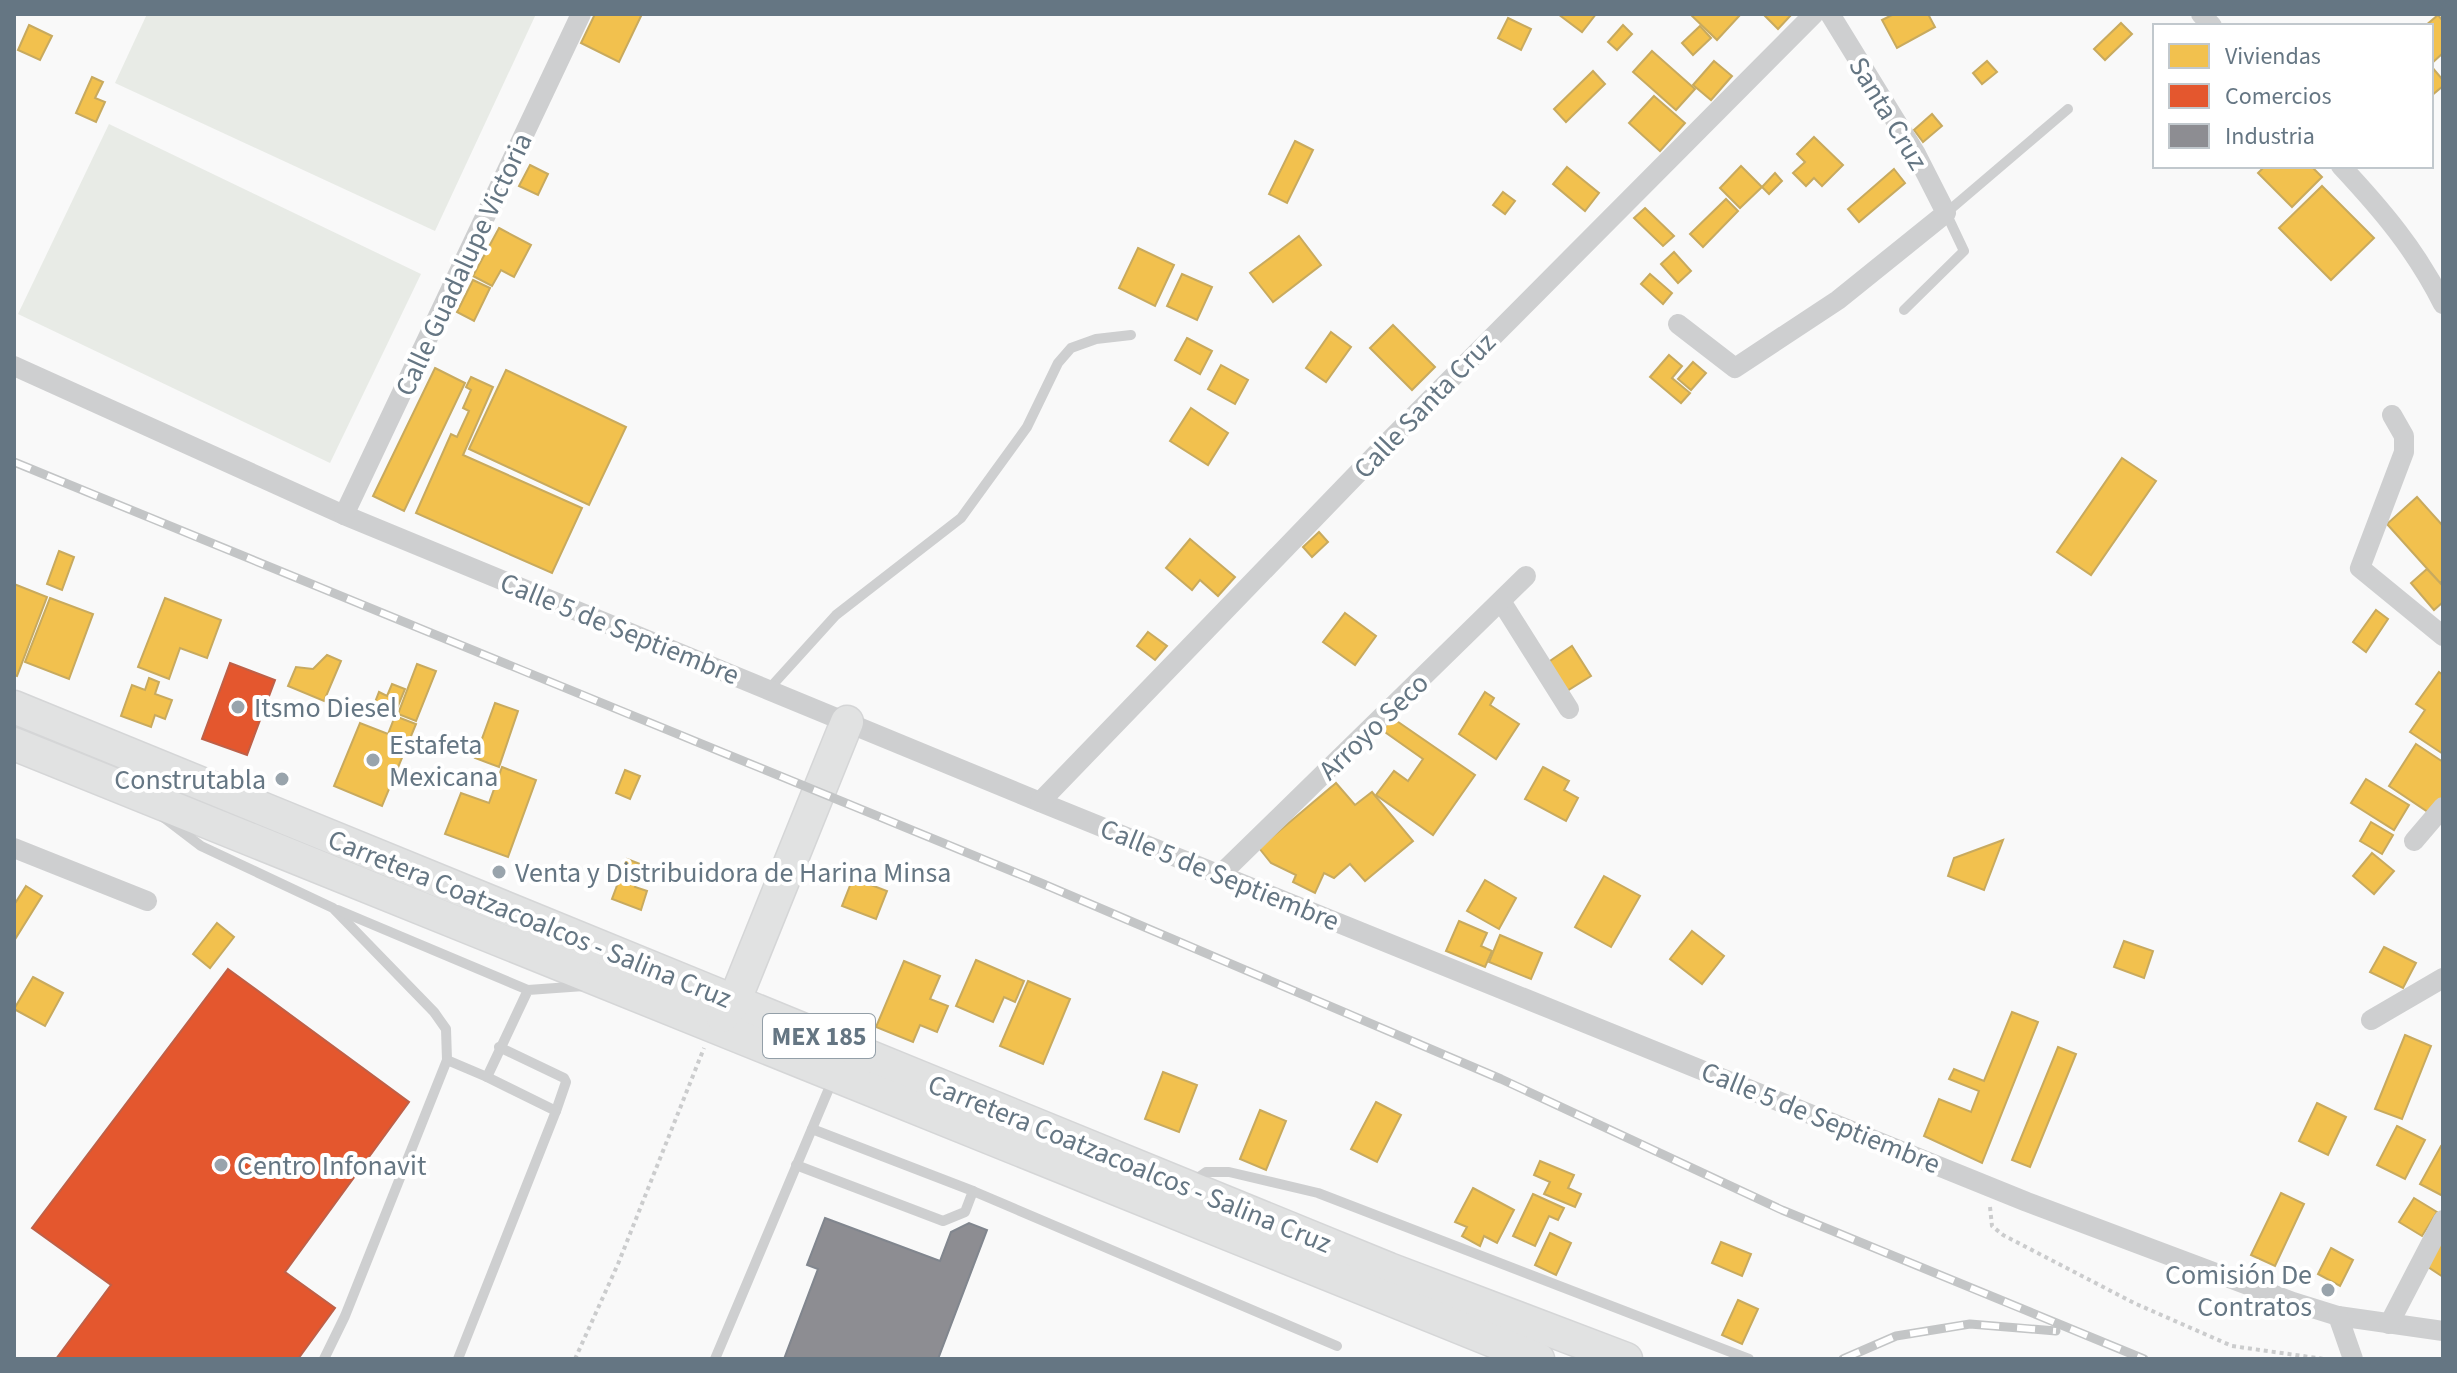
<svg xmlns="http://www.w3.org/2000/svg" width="2457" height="1373" font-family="'Source Sans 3',sans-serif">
<rect width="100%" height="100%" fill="#f9f9f9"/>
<!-- green -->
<g fill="#e8ebe6">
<polygon points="147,14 536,14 435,231 115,83"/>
<polygon points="109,124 421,274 330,463 18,314"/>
</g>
<!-- homes -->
<g fill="#f2c14e" stroke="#c8aa5e" stroke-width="2">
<polygon points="595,14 642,14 619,62 581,43"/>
<polygon points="1558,14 1596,14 1582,32"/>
<polygon points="1690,14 1741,14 1717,40"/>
<polygon points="1763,14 1792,14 1778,29"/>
<polygon points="1894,14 1928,14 1935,27 1897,48 1882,20"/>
<polygon points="2438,15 2443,21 2443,53 2431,64 2431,26 2425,26"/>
<polygon points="1508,18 1531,29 1521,50 1498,38"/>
<polygon points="2121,23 2132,34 2105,60 2094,49"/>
<polygon points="29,25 52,36 40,60 18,50"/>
<polygon points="1623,25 1632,34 1617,50 1608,42"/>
<polygon points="1700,26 1711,38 1693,55 1682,43"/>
<polygon points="1652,51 1695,89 1676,110 1633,72"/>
<polygon points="1714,61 1732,76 1711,100 1693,85"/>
<polygon points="1987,61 1997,72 1982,84 1973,73"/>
<polygon points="2431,66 2443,80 2443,86 2431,96"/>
<polygon points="1593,71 1605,84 1566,122 1554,109"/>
<polygon points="92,77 103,82 95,98 105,102 96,122 76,113"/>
<polygon points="1654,96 1685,123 1660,151 1629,123"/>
<polygon points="1932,114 1942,126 1923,142 1914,130"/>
<polygon points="1814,137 1843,165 1822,186 1814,178 1806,186 1793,173 1805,162 1797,154"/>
<polygon points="1295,141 1313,150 1287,203 1269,194"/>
<polygon points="530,165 548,174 538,195 519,186"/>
<polygon points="1741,166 1762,187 1740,208 1720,188"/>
<polygon points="2265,166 2311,166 2322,177 2292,207 2258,173"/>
<polygon points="1567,167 1599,193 1585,211 1553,184"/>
<polygon points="1894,169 1905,183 1859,222 1848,209"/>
<polygon points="1775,173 1782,181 1769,194 1762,187"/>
<polygon points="2322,186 2374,238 2331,280 2279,228"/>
<polygon points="1503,192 1515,201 1505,214 1493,205"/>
<polygon points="1726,199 1738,211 1703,247 1690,234"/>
<polygon points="1645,208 1674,236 1663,246 1634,218"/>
<polygon points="499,228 531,245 514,277 501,270 492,286 473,276"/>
<polygon points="1299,236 1321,265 1273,302 1250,273"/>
<polygon points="1138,248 1174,265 1155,306 1119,288"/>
<polygon points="1674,252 1691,271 1678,283 1661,264"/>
<polygon points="1182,274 1212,287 1197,320 1167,306"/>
<polygon points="1650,274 1672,293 1663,304 1641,284"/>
<polygon points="473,280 490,288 474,321 457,312"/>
<polygon points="1393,325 1435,367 1412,390 1370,348"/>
<polygon points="1331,332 1351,347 1326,382 1306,368"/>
<polygon points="1187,338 1212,351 1200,374 1175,360"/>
<polygon points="1669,355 1682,366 1672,378 1690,393 1681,403 1650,377"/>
<polygon points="1693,362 1706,373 1691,390 1678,379"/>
<polygon points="1221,365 1248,380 1235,404 1208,389"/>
<polygon points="435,368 465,383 404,511 373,496"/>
<polygon points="506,370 626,427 589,505 469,449"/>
<polygon points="471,377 493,387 463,455 582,508 552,573 416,513 451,434 457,437 469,411 463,408 471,390 466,387"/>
<polygon points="1191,408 1228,433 1208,465 1170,441"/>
<polygon points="2122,458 2156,481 2091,575 2057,552"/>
<polygon points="2417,497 2443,526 2443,580 2440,583 2387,524"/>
<polygon points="1319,532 1328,542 1312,557 1303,547"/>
<polygon points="1190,539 1235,577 1218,596 1200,580 1192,590 1166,568"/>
<polygon points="59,551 74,557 62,590 47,584"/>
<polygon points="2427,569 2443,586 2443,602 2434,610 2411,583"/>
<polygon points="14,584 47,597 17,676 14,675"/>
<polygon points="50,598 93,614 69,679 25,662"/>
<polygon points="165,598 221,620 207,658 180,648 169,679 138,667"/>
<polygon points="2376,610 2388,619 2366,652 2353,642"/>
<polygon points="1345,613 1376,636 1355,665 1323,642"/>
<polygon points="1148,632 1167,646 1155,660 1137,646"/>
<polygon points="1572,646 1591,676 1562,694 1544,665"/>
<polygon points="327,655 341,661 324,701 288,686 296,667 313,669"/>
<polygon points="417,664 436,671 416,721 398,714"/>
<polygon points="2439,672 2443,675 2443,754 2410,732 2425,710 2416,704"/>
<polygon points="149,678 159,682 155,694 172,700 165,719 155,715 151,727 121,716 132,685 145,690"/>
<polygon points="392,684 405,689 393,718 372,710 379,692 387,696"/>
<polygon points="1485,692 1494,698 1490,705 1519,724 1496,759 1459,734"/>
<polygon points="495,703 518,711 499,767 475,758"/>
<polygon points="395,716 416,724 382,806 334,786 360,723 388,734"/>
<polygon points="1391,717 1475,775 1433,835 1376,795 1394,771 1408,781 1423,759 1382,730"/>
<polygon points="2416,744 2443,762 2443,796 2431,814 2389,786"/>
<polygon points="502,767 536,780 508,857 445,834 461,793 489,803"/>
<polygon points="1543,767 1569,781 1564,790 1578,798 1566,821 1525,799"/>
<polygon points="625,770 640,776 630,799 616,793"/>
<polygon points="2366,779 2409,805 2394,830 2351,803"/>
<polygon points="1336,783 1355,805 1372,792 1413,841 1365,881 1350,864 1334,878 1324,873 1315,893 1293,882 1296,875 1271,863 1259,848"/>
<polygon points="2371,822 2393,835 2382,854 2360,841"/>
<polygon points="2003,840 1984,890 1948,876 1954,858"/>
<polygon points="2372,853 2394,871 2374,894 2353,876"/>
<polygon points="627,859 643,865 635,887 647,891 641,910 612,899"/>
<polygon points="1604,876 1640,896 1611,947 1575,927"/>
<polygon points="853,878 887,891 876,919 842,906"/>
<polygon points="1485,880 1516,898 1499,929 1467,911"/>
<polygon points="26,886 42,896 14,941 14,905"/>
<polygon points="1459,921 1487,933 1481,946 1492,951 1485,967 1446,951"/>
<polygon points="217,923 234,937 210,968 193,954"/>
<polygon points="1692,931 1724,956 1702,984 1670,959"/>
<polygon points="1500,935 1542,953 1531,979 1489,962"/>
<polygon points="2124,941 2153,951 2144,978 2114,967"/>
<polygon points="2384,947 2416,963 2403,988 2370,972"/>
<polygon points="976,960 1024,981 1015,1002 1004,997 993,1022 956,1006"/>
<polygon points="904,961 940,976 930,999 948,1006 937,1032 920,1025 913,1042 876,1027"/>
<polygon points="33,977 63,993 45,1026 14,1009"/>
<polygon points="1028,981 1070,999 1043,1064 1000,1046"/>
<polygon points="2012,1012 2038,1022 1982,1163 1924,1136 1939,1099 1971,1112 1979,1091 1949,1079 1954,1069 1984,1081"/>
<polygon points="2405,1035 2431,1046 2402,1119 2375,1109"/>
<polygon points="2058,1047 2076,1054 2030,1167 2012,1160"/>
<polygon points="1163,1072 1197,1085 1179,1132 1145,1119"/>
<polygon points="1376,1102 1401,1115 1377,1162 1351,1149"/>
<polygon points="2317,1103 2346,1117 2328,1155 2299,1141"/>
<polygon points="1260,1110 1286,1121 1266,1170 1240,1159"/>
<polygon points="2397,1126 2425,1140 2405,1179 2377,1165"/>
<polygon points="2441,1146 2443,1147 2443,1196 2420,1184"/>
<polygon points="1540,1161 1574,1175 1568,1188 1581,1194 1575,1207 1544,1194 1550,1182 1534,1175"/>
<polygon points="1473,1188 1514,1210 1497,1243 1484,1236 1480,1246 1462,1236 1467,1227 1455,1222"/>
<polygon points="2281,1193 2304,1204 2275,1266 2251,1255"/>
<polygon points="1533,1194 1564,1208 1558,1220 1549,1216 1535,1246 1513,1236"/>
<polygon points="2414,1198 2437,1212 2422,1236 2399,1222"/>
<polygon points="1550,1233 1571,1243 1556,1275 1535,1265"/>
<polygon points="2443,1239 2443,1277 2425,1265"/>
<polygon points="1721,1242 1751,1254 1742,1276 1712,1263"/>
<polygon points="2331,1248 2353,1260 2340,1286 2318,1274"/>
<polygon points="1738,1300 1758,1309 1742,1344 1722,1335"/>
</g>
<!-- shops -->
<g fill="#e4572e" stroke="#be6048" stroke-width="2">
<polygon points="230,663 275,680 247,755 202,739"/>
<polygon points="228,969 409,1102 285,1272 335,1308 298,1359 56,1359 111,1285 32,1228"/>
</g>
<!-- industry -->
<polygon fill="#8d8d92" stroke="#81868e" stroke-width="2" points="825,1218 940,1261 951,1232 969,1223 987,1230 938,1359 784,1359 818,1269 807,1265"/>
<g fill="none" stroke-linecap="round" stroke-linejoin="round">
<defs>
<g id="primary">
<polyline points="14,707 1389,1269 1626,1359"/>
<polyline points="14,744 1538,1359"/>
<polyline points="722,1016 734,1002 847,722"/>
</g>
</defs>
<!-- primary casing -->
<use href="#primary" stroke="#d5d6d7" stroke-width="35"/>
<!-- path -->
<g stroke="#cbcccd" stroke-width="4" stroke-dasharray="4 4" stroke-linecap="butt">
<polyline points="1990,1207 1992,1226 2003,1235 2134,1303 2232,1346 2324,1359"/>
<polyline points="575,1359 618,1264 704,1048"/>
</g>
<!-- lane -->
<g stroke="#cecfd0" stroke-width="10">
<polyline points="1904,310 1964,251 1946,213 2068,109"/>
<polyline points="768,690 836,615 961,518 1027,427 1058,363 1071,348 1096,339 1131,335"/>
<polyline points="163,817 201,846 333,908 434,1012 446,1029 447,1060"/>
<polyline points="338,910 528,990"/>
<polyline points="499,1047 564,1078 566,1082 556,1111"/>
<polyline points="796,1165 943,1221 965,1212 973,1191 812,1129"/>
<polyline points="1192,1182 1206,1172 1229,1172 1318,1193 1749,1359"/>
<polyline points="973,1191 1337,1346"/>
<polyline points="324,1359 345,1316 447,1060 487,1077"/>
<polyline points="458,1359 556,1111 487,1077 528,990 584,986"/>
<polyline points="715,1359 833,1079"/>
</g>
<!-- street -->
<g stroke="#cecfd0" stroke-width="20">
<polyline points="2201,14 2212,26"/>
<path d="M2341,166C2382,210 2416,250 2443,304"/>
<polyline points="1678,324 1735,368 1838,300 1946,213 1916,154 1830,14"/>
<polyline points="14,366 344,515 1040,802 2027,1202 2293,1302 2338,1316 2443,1331"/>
<polyline points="2392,415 2404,436 2404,452 2360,568 2443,636"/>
<polyline points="344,515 581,14"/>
<polyline points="1501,601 1569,709"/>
<polyline points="1040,802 1387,443 1814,14"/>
<polyline points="2414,841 2443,807"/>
<polyline points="14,848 147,901"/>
<polyline points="1220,875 1526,576"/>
<polyline points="2371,1020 2443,978"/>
<polyline points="2338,1316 2353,1359"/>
<polyline points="2389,1324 2443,1220"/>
</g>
<!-- primary -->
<use href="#primary" stroke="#e1e2e2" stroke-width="32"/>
<defs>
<g id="rail">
<polyline points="14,462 1041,883 1501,1079 1782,1210 2144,1359"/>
<polyline points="1843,1359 1896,1336 1970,1324 2056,1331"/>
</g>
</defs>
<!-- rail casing -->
<use href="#rail" stroke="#c3c5c6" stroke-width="9"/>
<!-- rail -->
<use href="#rail" stroke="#fff" stroke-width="6" stroke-dasharray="18" stroke-linecap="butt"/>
</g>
<!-- markers -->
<g fill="#99a4ac" stroke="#fff" stroke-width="3">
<circle cx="238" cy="707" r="8"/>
<circle cx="373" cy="760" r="8"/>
<circle cx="282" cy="779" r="8"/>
<circle cx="499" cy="872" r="8"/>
<circle cx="221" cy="1165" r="8"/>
<circle cx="2328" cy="1290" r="8"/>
</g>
<g text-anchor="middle" stroke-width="8" stroke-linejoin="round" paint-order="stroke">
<!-- shield labels -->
<rect fill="#fff" stroke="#939fa8" stroke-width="2" x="763" y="1014" width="112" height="44" rx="6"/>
<g font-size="26" font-weight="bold" fill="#657683">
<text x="819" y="1045">MEX 185</text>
</g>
<!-- street labels -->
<g font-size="28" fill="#657683" stroke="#fff">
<text transform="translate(1889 113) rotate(59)" y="10">Santa Cruz</text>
<text transform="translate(463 264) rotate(-65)" y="10">Calle Guadalupe Victoria</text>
<text transform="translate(1424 405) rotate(-46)" y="10">Calle Santa Cruz</text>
<text transform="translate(620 628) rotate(22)" y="10">Calle 5 de Septiembre</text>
<text transform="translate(1373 726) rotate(-44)" y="10">Arroyo Seco</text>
<text transform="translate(1220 874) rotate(22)" y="10">Calle 5 de Septiembre</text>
<text transform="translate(530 918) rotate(22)" y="10">Carretera Coatzacoalcos - Salina Cruz</text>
<text transform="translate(1821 1117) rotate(22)" y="10">Calle 5 de Septiembre</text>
<text transform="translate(1130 1163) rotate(22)" y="10">Carretera Coatzacoalcos - Salina Cruz</text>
</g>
<!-- poi labels -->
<g font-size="28" fill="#657683" stroke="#fff" text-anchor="start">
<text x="254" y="717">Itsmo Diesel</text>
<text x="389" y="754">Estafeta<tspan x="389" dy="32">Mexicana</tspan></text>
<text x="266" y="789" text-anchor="end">Construtabla</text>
<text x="515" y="882">Venta y Distribuidora de Harina Minsa</text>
<text x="237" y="1175">Centro Infonavit</text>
<text x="2312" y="1284" text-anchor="end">Comisión De<tspan x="2312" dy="32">Contratos</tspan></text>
</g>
</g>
<!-- border -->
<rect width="2457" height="1373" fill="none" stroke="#657683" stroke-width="32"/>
<!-- legend -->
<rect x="2153" y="24" width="280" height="144" fill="#ffffff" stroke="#c1c8cd" stroke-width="2"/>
<rect x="2169" y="44" width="40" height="24" fill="#f2c14e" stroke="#c1c8cd" stroke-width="2"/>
<text x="2225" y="64" font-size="24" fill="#657683">Viviendas</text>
<rect x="2169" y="84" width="40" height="24" fill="#e4572e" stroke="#c1c8cd" stroke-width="2"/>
<text x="2225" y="104" font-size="24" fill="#657683">Comercios</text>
<rect x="2169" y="124" width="40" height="24" fill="#8d8d92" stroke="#c1c8cd" stroke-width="2"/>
<text x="2225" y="144" font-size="24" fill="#657683">Industria</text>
</svg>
